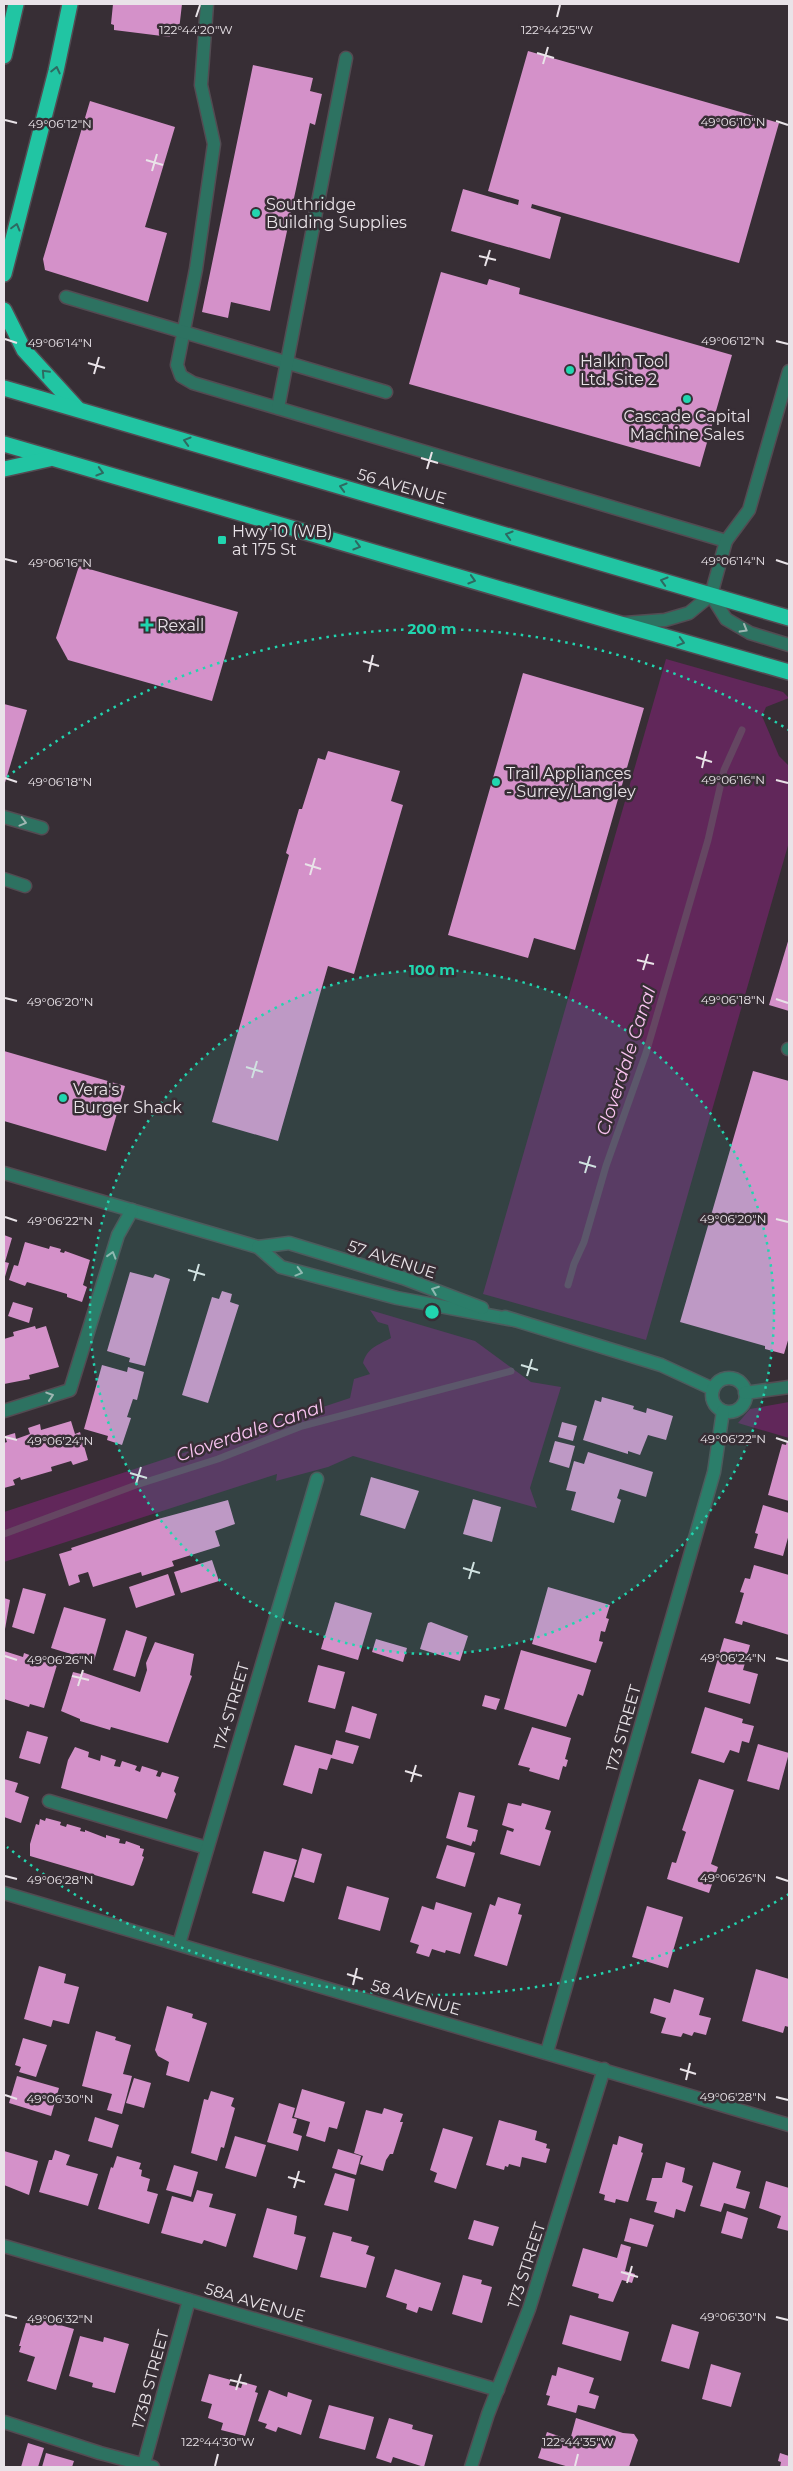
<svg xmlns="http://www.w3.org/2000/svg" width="793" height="2471" font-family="Montserrat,sans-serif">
<rect width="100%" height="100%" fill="#372e35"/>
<!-- green -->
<g fill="#61275a">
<polygon points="666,659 783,692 789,698 766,707 762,716 779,756 789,766 789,842 646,1340 483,1294"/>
<path d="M370,1310L475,1341L531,1382L561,1387L530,1488L537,1508L353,1456L328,1467L276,1481L277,1474L4,1562V1512L350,1398L354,1379L370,1374L363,1363C367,1348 378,1345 391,1338L388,1325L378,1322Z"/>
<polygon points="789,1402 789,1438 738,1423 750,1409"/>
</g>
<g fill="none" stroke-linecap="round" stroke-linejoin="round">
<!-- stream -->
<g stroke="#654662" stroke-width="7">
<polyline points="568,1285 574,1264 584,1242 606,1166 646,1053 708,840 724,770 742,730"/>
<polyline points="4,1534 136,1485 218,1459 302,1426 511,1371"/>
</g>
</g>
<!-- building -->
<g fill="#d491c9">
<polygon points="113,4 182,4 179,30 171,30 170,37 114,30 114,25 111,24"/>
<polygon points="528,51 779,123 739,263 532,204 531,208 561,217 550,259 451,231 463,189 518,205 519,200 488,191"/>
<polygon points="253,65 313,78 310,91 322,94 315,125 310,123 270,311 231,302 228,318 202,312"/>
<polygon points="90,101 175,127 145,227 167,233 148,302 45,270 43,259"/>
<polygon points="441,272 487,285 489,279 520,288 519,294 732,355 700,467 409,384"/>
<polygon points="79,566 238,612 212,701 68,660 56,638"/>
<polygon points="523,673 644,708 575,950 534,938 528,958 448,935"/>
<polygon points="4,704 27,710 4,786"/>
<polygon points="328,751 400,771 391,801 403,805 354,974 328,966 278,1141 212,1122 289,855 286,853 299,809 302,809 318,758 325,760"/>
<polygon points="789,938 789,1011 769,1005"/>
<polygon points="4,1051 125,1086 106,1151 4,1121"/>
<polygon points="753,1071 789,1081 789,1337 784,1354 765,1349 765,1346 680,1322"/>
<polygon points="4,1235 12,1238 5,1262 9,1263 4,1280"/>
<polygon points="25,1242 49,1249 50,1246 61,1249 60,1252 64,1253 65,1251 90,1260 83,1285 87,1287 82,1302 67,1297 67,1294 27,1282 25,1286 9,1280 14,1265 18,1266"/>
<polygon points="130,1272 153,1278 155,1274 170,1279 145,1366 129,1362 130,1358 107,1351"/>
<polygon points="222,1291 232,1294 230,1302 239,1305 208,1403 182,1395 212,1297 219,1299"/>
<polygon points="13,1302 33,1308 29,1323 8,1316"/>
<polygon points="35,1326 36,1329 46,1326 59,1367 29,1375 30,1379 4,1384 4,1339 14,1336 13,1332"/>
<polygon points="102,1365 127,1372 128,1367 144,1372 137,1400 133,1399 127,1417 131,1418 122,1445 107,1440 108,1436 84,1429"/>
<polygon points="602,1397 634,1406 633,1409 646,1413 647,1408 673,1416 666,1440 648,1435 640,1455 628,1451 628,1454 583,1440 595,1400 601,1402"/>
<polygon points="71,1421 75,1434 80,1432 88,1460 73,1465 71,1461 51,1467 52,1471 21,1480 20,1477 13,1480 15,1485 4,1488 4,1443 7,1442 5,1436 15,1433 16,1439 30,1434 28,1428 40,1424 41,1430"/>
<polygon points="562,1422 577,1426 573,1441 558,1437"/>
<polygon points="555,1441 575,1446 569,1468 549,1462"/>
<polygon points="787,1441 789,1442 789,1501 768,1495 782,1444 786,1445"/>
<polygon points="588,1452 653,1472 646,1497 620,1489 617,1498 621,1500 614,1523 571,1510 576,1492 566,1490 574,1461 584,1464"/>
<polygon points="371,1477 419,1491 405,1529 360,1515"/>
<polygon points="473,1499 501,1507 492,1542 463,1534"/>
<polygon points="228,1500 235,1524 215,1531 220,1546 172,1561 174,1566 142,1576 141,1572 93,1587 88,1572 78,1575 80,1582 69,1586 59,1554 72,1550 71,1548 158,1519"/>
<polygon points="763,1505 789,1513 789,1534 783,1556 754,1548 758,1534 755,1533"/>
<polygon points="212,1560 219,1581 181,1593 174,1572"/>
<polygon points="754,1565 789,1575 789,1635 743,1621 742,1625 735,1623 744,1593 740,1592 745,1578 750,1579"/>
<polygon points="168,1574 175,1595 136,1608 129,1587"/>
<polygon points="548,1587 610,1605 606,1618 609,1619 605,1632 601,1631 599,1641 603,1642 596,1663 532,1644"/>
<polygon points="23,1588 46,1594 34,1634 12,1627"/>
<polygon points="4,1598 10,1600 4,1635"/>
<polygon points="335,1602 372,1613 358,1660 321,1649"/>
<polygon points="64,1607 106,1619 94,1661 51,1648"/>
<polygon points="431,1622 468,1636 460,1661 420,1649 428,1623"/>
<polygon points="126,1630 147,1637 135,1677 113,1670"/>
<polygon points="724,1638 750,1645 743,1670 758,1674 750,1704 708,1692"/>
<polygon points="376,1639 407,1648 403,1662 372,1652"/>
<polygon points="155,1642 194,1654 190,1675 192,1676 168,1743 111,1727 110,1730 80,1721 80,1719 61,1711 73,1672 81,1674 82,1672 140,1692 147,1670 146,1663"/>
<polygon points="521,1650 591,1670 583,1696 578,1694 566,1727 504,1709"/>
<polygon points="4,1651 23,1657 24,1653 57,1665 44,1708 30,1704 29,1707 4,1699"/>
<polygon points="318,1665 345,1672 335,1709 308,1702"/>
<polygon points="485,1695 500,1699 496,1710 482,1706"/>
<polygon points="352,1706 377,1714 370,1739 345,1732"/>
<polygon points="705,1707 743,1719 742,1723 754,1726 749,1743 742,1741 739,1753 730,1750 724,1763 691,1753"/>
<polygon points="532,1727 571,1738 565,1759 568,1760 566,1767 563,1766 559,1780 529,1771 530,1768 518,1765"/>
<polygon points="27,1731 48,1737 40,1764 19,1758"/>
<polygon points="336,1740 359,1746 353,1764 331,1758 327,1770 319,1768 312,1794 283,1785 295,1745 332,1755"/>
<polygon points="758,1744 789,1753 779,1790 747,1781"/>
<polygon points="75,1747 89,1752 88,1757 100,1761 101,1755 116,1760 114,1766 120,1767 122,1761 137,1766 135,1770 140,1772 142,1766 158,1771 156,1776 160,1777 162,1772 179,1777 174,1791 176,1794 167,1819 61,1788 68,1760"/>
<polygon points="4,1779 18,1783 15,1792 29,1797 21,1823 4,1817"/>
<polygon points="699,1779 734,1790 711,1864 718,1867 709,1893 667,1879 672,1862 676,1863 686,1832 682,1830"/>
<polygon points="459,1792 475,1796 467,1827 478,1830 475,1842 473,1841 471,1846 446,1838"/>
<polygon points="508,1803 521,1806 522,1803 551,1811 545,1829 551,1831 540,1866 500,1854 507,1830 513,1832 514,1829 502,1825"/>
<polygon points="46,1818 61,1822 60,1825 66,1827 67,1824 81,1828 80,1831 85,1832 85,1830 106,1838 106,1835 120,1839 119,1843 125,1844 126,1841 140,1846 140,1848 144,1849 142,1856 144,1857 134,1885 132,1886 30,1856 30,1844 36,1824 39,1825 40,1819 45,1821"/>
<polygon points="447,1845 475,1853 465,1887 436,1878"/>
<polygon points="302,1848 322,1854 314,1883 294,1877"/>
<polygon points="264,1851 297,1860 284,1902 252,1893"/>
<polygon points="347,1886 389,1898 380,1931 338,1919"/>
<polygon points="498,1897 521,1904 518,1914 522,1915 507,1966 474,1956 490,1904 495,1906"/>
<polygon points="436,1902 472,1913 460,1954 446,1950 445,1953 432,1949 429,1957 416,1953 419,1945 410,1942 422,1906 434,1910"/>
<polygon points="647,1906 683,1917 668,1968 632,1957"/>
<polygon points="39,1966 66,1974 64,1983 79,1987 69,2024 53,2020 51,2027 24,2019"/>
<polygon points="756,1969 789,1979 789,2027 785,2026 783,2033 742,2021"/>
<polygon points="674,1989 704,1998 699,2015 711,2018 706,2035 694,2032 692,2036 683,2033 681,2037 661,2033 666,2018 650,2013 654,1998 670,2003"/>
<polygon points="167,2006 193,2014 192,2018 207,2023 189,2082 166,2075 169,2062 158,2056 155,2050"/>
<polygon points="96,2031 116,2037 115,2040 131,2045 123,2074 132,2076 122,2114 107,2110 112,2094 82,2086"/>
<polygon points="23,2038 47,2045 36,2077 19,2072 21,2067 15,2065"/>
<polygon points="17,2076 59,2088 51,2116 9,2103"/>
<polygon points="134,2078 151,2083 144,2108 126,2103"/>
<polygon points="302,2089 345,2102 337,2129 329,2127 325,2142 306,2136 310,2122 294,2117"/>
<polygon points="211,2091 234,2098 231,2106 235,2108 224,2148 221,2147 217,2161 191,2153 204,2099 208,2100"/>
<polygon points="279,2103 295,2108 292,2118 297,2119 293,2133 302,2136 298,2151 267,2142"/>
<polygon points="384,2108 403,2114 400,2122 403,2122 393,2154 390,2154 386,2160 383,2171 360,2164 363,2156 354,2153 366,2110 382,2114"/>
<polygon points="95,2117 119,2125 112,2148 88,2141"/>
<polygon points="499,2120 537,2131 535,2140 547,2144 546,2148 550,2149 546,2163 522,2157 520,2167 509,2164 508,2167 505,2166 504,2170 486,2165"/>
<polygon points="443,2128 473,2137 456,2189 434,2182 437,2173 430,2170"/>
<polygon points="235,2136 266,2145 256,2177 225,2168"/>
<polygon points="619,2136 643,2144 641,2152 643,2153 628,2202 616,2199 615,2203 604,2200 605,2195 599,2193 613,2144 617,2145"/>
<polygon points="338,2149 361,2156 356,2175 332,2168"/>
<polygon points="55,2150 70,2155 66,2165 98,2174 88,2206 39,2192 49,2160 52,2160"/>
<polygon points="4,2151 38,2161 29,2195 4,2185"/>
<polygon points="117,2156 141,2163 139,2169 142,2170 141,2176 150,2179 147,2191 158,2194 149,2224 98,2209 111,2167 113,2168"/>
<polygon points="666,2162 685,2168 682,2182 693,2186 685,2212 676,2209 674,2218 654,2212 657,2202 646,2200 652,2178 662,2178"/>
<polygon points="713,2162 741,2171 736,2188 750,2192 745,2209 724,2203 721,2212 700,2206"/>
<polygon points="174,2165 198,2172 191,2197 166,2190"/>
<polygon points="335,2173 355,2179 348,2211 324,2205"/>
<polygon points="766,2181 789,2188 789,2231 777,2228 781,2216 759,2208"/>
<polygon points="197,2190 213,2194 209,2207 236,2214 226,2247 204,2240 202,2244 161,2233 172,2196 193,2202"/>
<polygon points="267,2208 297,2216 294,2234 306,2237 297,2270 253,2257"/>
<polygon points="727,2211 748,2218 742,2239 721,2233"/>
<polygon points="630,2218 654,2225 647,2247 624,2241"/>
<polygon points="474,2220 499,2227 493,2246 468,2239"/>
<polygon points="333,2232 352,2237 351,2241 369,2246 366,2254 375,2257 366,2288 320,2277"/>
<polygon points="621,2244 631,2247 625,2271 635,2274 632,2283 622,2280 613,2302 598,2298 599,2294 572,2286 583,2248 617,2258"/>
<polygon points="395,2269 441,2283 432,2311 419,2307 417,2313 406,2309 407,2304 386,2297"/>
<polygon points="463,2275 482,2280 481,2284 492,2287 482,2323 452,2314"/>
<polygon points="570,2315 629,2332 621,2361 562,2344"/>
<polygon points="28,2316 74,2329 56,2390 27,2381 35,2357 19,2352 21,2346 19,2346"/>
<polygon points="672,2324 699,2332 689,2369 661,2361"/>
<polygon points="80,2336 103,2342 104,2337 129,2344 115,2393 92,2387 93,2383 69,2376"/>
<polygon points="711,2364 741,2373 731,2407 702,2399"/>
<polygon points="558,2367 594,2378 589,2393 599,2396 595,2409 578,2405 576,2413 547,2405 550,2396 546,2395 552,2375 556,2376"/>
<polygon points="209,2374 231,2380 229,2385 241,2388 243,2382 257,2386 255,2392 258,2393 245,2436 221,2430 223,2423 208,2418 212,2404 201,2401"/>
<polygon points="269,2390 287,2397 288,2392 312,2400 301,2435 278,2427 276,2432 265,2428 267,2424 258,2421"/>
<polygon points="329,2405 374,2417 365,2450 319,2438"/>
<polygon points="389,2418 413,2425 412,2429 433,2435 424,2467 393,2457 391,2463 376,2458"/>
<polygon points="576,2418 623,2433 634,2434 638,2440 629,2467 569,2467 538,2458 547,2432 570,2440"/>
<polygon points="28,2443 44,2448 38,2467 21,2467"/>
<polygon points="46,2453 74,2461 72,2467 42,2467"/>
<polygon points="780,2453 789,2456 789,2467 780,2467 781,2462 778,2461"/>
</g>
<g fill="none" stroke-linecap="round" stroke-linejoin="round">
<defs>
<g id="minor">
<polyline points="207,4 201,85 214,144 196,269 177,365 181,376 193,383 726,541"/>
<polyline points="66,297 386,392"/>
<polyline points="278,408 346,58"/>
<polyline points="711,595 726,619 750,633 789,645"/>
<polyline points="625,623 665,620 689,613 711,595 726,541 749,510 789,371"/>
<polyline points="4,817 42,828"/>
<polyline points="4,879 25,886"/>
<polyline points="788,1049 789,1049"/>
<polyline points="4,1173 258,1247 281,1267 397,1298 514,1320"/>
<polyline points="258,1247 289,1243 403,1278 482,1308"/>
<polyline points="505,1317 661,1365 713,1389"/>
<circle cx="729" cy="1395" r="17"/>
<polyline points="745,1393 789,1387"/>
<polyline points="4,1411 70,1390 118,1235 132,1210"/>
<polyline points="49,1801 207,1848"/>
<polyline points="4,1893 789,2125"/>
<polyline points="179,1944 317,1479"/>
<polyline points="547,2052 714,1472 723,1411"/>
<polyline points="4,2246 498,2390"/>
<polyline points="4,2422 100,2453 153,2467"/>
<polyline points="143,2467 189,2300"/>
<polyline points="471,2467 488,2414 529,2309 604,2069"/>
</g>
<g id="highway">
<polyline points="4,56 16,4"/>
<polyline points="4,274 56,71 70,4"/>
<polyline points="4,310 24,350 77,408"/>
<polyline points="4,388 789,618"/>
<polyline points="4,444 617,623 789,672"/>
<polyline points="4,469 49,459"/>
</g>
</defs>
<!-- minor casing -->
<use href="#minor" stroke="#534b52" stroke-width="15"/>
<!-- highway casing -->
<use href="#highway" stroke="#534b52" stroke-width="18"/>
<!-- minor -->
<use href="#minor" stroke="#2d7261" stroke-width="12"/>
<!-- highway -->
<use href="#highway" stroke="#21c5a3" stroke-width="15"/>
</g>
<!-- one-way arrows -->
<defs><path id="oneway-chevron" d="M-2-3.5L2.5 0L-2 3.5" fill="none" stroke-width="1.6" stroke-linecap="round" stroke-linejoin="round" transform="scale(1.25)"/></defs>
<g stroke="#2e6a61">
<use href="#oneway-chevron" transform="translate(56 70) rotate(-77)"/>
<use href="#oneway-chevron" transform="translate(16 227) rotate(-75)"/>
<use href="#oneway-chevron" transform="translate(45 373) rotate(-133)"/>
<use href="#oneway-chevron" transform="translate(187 441) rotate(-164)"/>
<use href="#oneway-chevron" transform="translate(100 472) rotate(16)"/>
<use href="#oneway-chevron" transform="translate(343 487) rotate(-164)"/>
<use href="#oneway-chevron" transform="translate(509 535) rotate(-164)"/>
<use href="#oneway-chevron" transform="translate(357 546) rotate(16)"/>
<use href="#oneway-chevron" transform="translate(472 580) rotate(17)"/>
<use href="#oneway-chevron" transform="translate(664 581) rotate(-164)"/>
<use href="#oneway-chevron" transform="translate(681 642) rotate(16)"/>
</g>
<g stroke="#9eb6b2">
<use href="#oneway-chevron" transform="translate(744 629) rotate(30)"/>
<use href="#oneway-chevron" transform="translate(23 822) rotate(15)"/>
<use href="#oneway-chevron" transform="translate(112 1255) rotate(-73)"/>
<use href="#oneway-chevron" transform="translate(299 1272) rotate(15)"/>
<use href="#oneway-chevron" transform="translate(435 1290) rotate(-159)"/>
<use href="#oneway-chevron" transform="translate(50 1396) rotate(-18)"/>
</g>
<!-- ticks -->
<path fill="none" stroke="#e9e3e8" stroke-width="2" d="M196,17L200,5M557,17L560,5M537,53L554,58M543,64L548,47M5,120L17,123M776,121L788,125M146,160L163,165M152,171L157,154M479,256L496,260M485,266L490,250M5,339L17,343M776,341L788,344M88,363L105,368M94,374L99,357M421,458L438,463M427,469L432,452M5,559L17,562M776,560L788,564M363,661L379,666M369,672L373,655M696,757L712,762M702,768L706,751M5,778L17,782M776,780L788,783M305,864L321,869M310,875L315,858M637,960L654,964M643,970L648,954M5,998L17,1001M776,999L788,1003M246,1067L263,1072M252,1078L257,1061M579,1162L596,1167M585,1173L590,1156M5,1217L17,1221M776,1219L788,1222M188,1270L205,1275M194,1281L199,1264M521,1365L538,1370M527,1376L532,1359M5,1437L17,1440M776,1438L788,1442M130,1473L147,1478M136,1484L141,1467M463,1568L480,1573M469,1579L474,1562M5,1656L17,1660M776,1658L788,1661M72,1676L89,1680M78,1686L83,1670M405,1771L422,1776M411,1782L416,1765M5,1876L17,1879M776,1877L788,1881M347,1974L363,1979M353,1985L357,1968M680,2069L696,2074M686,2080L690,2063M5,2095L17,2099M776,2097L788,2100M288,2177L305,2182M294,2188L299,2171M621,2272L638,2277M627,2283L632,2266M5,2315L17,2318M776,2317L788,2320M230,2380L247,2384M236,2390L241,2374M215,2466L218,2454M575,2466L578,2454"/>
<!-- distance rings -->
<circle cx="432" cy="1312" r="342" fill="#21d5af" fill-opacity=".12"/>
<g fill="none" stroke="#21d5af" stroke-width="2.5" stroke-dasharray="2.5 5">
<circle cx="432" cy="1312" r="342"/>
<path d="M789 1894A683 683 0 0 1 7 1847M7 777A683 683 0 0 1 789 730"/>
</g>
<!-- markers -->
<g fill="#21d5af" stroke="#372e35" stroke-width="2">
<circle cx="256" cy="213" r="5"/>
<circle cx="570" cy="370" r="5"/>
<circle cx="687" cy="399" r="5"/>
<rect x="217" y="535" width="10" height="10" rx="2.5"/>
<path d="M144.5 617.5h5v5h5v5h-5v5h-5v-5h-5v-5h5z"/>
<circle cx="496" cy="782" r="5"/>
<circle cx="63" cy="1098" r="5"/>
</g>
<g text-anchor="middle" stroke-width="5" stroke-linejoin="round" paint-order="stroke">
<!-- poi labels -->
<g font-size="16" fill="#e9e3e8" stroke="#372e35" text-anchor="start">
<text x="266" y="210">Southridge<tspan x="266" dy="18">Building Supplies</tspan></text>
<text x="580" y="367">Halkin Tool<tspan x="580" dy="18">Ltd. Site 2</tspan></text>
<text x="687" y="422" text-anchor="middle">Cascade Capital<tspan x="687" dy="18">Machine Sales</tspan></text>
<text x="232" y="537">Hwy 10 (WB)<tspan x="232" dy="18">at 175 St</tspan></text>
<text x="157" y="631">Rexall</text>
<text x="506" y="779">Trail Appliances<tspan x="506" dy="18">- Surrey/Langley</tspan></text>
<text x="73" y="1095">Vera's<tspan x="73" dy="18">Burger Shack</tspan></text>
</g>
<!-- street labels -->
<g font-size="16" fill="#e9e3e8" stroke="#372e35">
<text transform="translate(402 486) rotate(16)" y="6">56 AVENUE</text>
<text transform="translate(392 1259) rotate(18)" y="6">57 AVENUE</text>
<text transform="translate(231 1706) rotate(-74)" y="6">174 STREET</text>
<text transform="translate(623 1728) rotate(-74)" y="6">173 STREET</text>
<text transform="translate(416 1997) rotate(16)" y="6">58 AVENUE</text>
<text transform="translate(526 2265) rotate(-72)" y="6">173 STREET</text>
<text transform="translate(255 2302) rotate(16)" y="6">58A AVENUE</text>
<text transform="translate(150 2379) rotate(-75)" y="6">173B STREET</text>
</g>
<!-- water labels -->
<g font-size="18" font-style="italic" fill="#fac4f1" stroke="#372e35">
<text transform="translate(626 1061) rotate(-72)" y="6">Cloverdale Canal</text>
<text transform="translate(250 1431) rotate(-19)" y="6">Cloverdale Canal</text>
</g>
</g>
<g font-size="12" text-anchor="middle" fill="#e9e3e8" stroke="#372e35" stroke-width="5" stroke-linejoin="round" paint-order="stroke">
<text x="196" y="34">122°44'20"W</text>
<text x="557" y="34">122°44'25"W</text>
<text x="733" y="126">49°06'10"N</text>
<text x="60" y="128">49°06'12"N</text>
<text x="733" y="345">49°06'12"N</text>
<text x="60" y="347">49°06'14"N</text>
<text x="733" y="565">49°06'14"N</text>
<text x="60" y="567">49°06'16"N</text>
<text x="733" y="784">49°06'16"N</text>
<text x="60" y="786">49°06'18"N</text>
<text x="733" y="1004">49°06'18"N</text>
<text x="60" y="1006">49°06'20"N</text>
<text x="733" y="1223">49°06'20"N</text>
<text x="60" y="1225">49°06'22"N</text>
<text x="733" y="1443">49°06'22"N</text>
<text x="60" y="1445">49°06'24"N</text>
<text x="733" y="1662">49°06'24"N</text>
<text x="60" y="1664">49°06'26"N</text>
<text x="733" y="1882">49°06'26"N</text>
<text x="60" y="1884">49°06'28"N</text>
<text x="733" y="2101">49°06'28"N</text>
<text x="60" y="2103">49°06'30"N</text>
<text x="733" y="2321">49°06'30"N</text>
<text x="60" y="2323">49°06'32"N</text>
<text x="218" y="2446">122°44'30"W</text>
<text x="578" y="2446">122°44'35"W</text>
</g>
<circle cx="432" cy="1312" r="8" fill="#21d5af" stroke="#372e35" stroke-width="2.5"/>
<g font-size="15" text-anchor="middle" font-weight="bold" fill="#21d5af" stroke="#372e35" stroke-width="5" stroke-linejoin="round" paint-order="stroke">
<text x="432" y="634">200 m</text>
<text x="432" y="975">100 m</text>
</g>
<!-- border -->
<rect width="793" height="2471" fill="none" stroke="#e9e3e8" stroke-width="10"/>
</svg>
